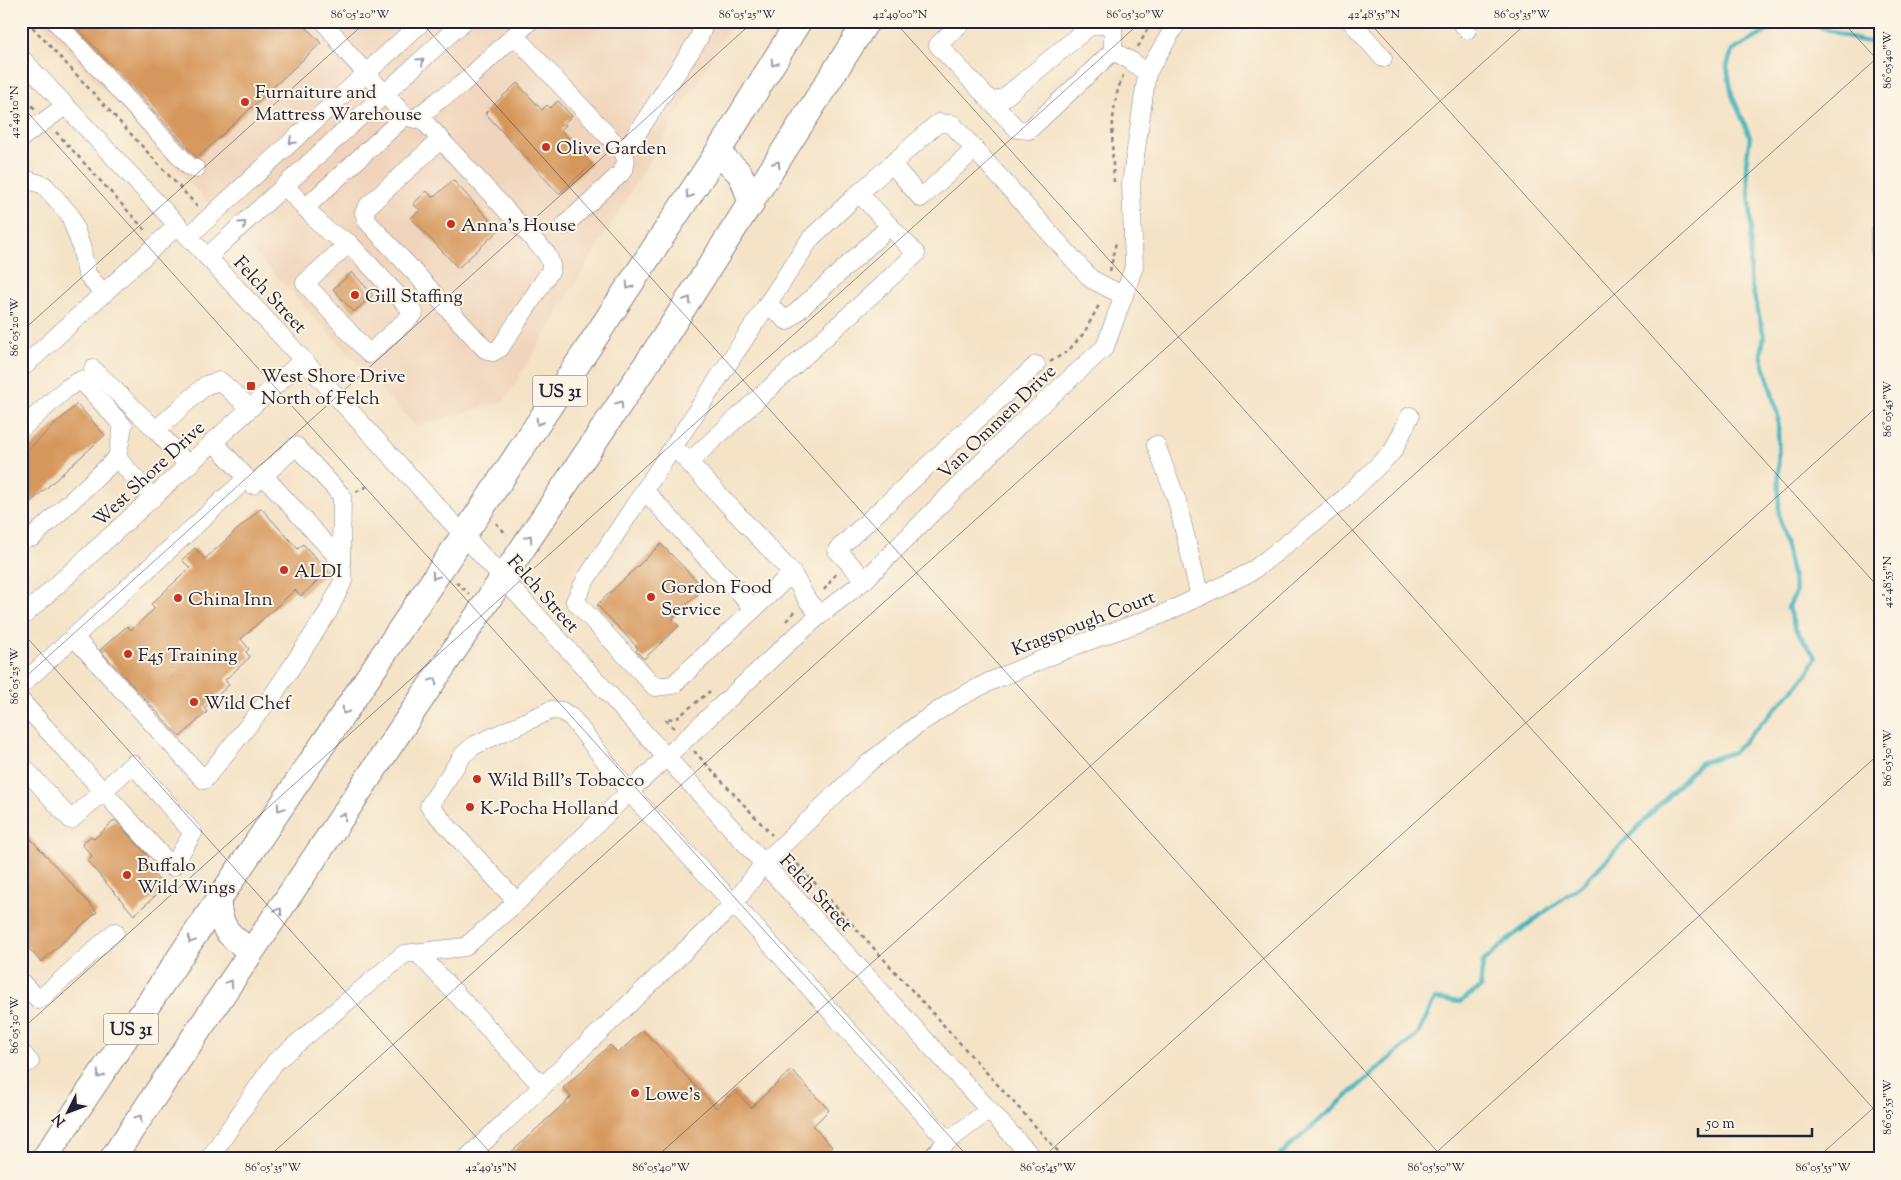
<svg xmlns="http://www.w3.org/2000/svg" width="1901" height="1180" font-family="'Sorts Mill Goudy',serif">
<rect width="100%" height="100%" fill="#fcf5e5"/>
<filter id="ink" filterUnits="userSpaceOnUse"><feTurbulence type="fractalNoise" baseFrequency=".02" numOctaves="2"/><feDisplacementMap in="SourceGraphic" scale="10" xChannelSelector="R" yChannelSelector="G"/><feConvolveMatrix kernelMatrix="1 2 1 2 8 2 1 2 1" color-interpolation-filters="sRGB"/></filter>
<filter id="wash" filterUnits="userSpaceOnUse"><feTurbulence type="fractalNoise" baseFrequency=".0096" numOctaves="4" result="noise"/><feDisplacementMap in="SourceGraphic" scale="20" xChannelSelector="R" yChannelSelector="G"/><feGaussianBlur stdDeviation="1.12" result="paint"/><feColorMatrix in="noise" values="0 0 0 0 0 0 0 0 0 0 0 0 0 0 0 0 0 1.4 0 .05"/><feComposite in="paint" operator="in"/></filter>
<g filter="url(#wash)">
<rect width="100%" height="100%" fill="#f4e3c7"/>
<!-- built -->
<polygon fill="#f0d5bc" points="40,21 734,21 504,402 415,426"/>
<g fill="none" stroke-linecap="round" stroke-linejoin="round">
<!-- stream -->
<polyline stroke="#45b4bd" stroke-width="4.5" points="1275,1159 1418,1034 1435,999 1460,1002 1480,988 1483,962 1510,938 1586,881 1700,763 1734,752 1806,676 1816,658 1795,628 1788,608 1796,592 1779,515 1778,416 1761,354 1764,336 1750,279 1751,214 1746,163 1750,137 1732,95 1727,66 1732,51 1771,29 1806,22 1854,39 1880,44"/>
</g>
<g id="blocks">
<!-- building -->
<g fill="#d6975b">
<polygon points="71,21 300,21 321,43 197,158"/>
<polygon points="517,83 542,110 547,105 550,108 558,101 572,116 564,123 566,125 561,130 592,164 559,194 485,113"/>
<polygon points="453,180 499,230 458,268 411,218 420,210 413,204 427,191 433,198"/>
<polygon points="352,272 373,295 354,312 333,289"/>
<polygon points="77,404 105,435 21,511 21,456"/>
<polygon points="261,508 298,549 303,544 328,571 301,596 295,590 241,639 249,649 246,652 250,657 225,680 229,685 204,708 207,712 180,737 100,650 127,626 131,630 155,608 151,604 190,568 182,560 195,548 205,559"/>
<polygon points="661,544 704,588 672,619 679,626 644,659 636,651 638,648 597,605"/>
<polygon points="115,820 149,857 143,862 165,887 134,915 87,861 92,856 82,844 91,836 94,839"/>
<polygon points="21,828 97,912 41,962 21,940"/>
<polygon points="643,1030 716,1108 735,1090 751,1108 791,1070 829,1110 813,1126 832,1147 819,1159 504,1159 571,1097 563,1088 610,1045 618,1053"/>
</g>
</g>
</g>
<g filter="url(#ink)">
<use href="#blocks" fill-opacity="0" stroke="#8b8281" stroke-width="1"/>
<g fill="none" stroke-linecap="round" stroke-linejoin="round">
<defs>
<g id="minor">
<polyline points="55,21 189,166 196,169"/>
<polyline points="324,21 346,51 395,105 405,116 415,119 439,100 461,85 530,21"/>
<polyline points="963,21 938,45 1017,129 1029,130 1113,51 1113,21"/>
<polyline points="1351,21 1383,58"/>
<polyline points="1460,21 1467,30"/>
<path d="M515,36L624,153C627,161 626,166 621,173L565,225"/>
<polyline points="1113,51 1131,61 1147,73"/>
<polyline points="21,58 285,340 1034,1159"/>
<polyline points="992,103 1005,97 1090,26 1113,24"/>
<path d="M420,117L533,239C542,249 552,256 551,270L500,348L493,352L485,349L367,221L364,213L368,206L441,139"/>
<polyline points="21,138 65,106"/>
<polyline points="624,153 698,40 702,30 701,21"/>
<polyline points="892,164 921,198 975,149"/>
<polyline points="21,178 44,185 70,215 81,246 87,274 104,294"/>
<polyline points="285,186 327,231 349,243 414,313 369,354 305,283 349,243"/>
<polyline points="305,208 405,116"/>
<polyline points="1880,232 1880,251"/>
<polyline points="189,236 423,21"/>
<polyline points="207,257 464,21"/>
<polyline points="767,304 787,321 890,226"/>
<polyline points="21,369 178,225"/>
<polyline points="93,369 156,430 188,465"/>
<polyline points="21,429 67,388 81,380 123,426 117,458 33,537 21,539"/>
<polyline points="156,430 206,385 220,381 250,408"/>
<polyline points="213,441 253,485 296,446 342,496 341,561 343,581 328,612 273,695 204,780 74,637 247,478"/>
<polyline points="1156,445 1177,501 1200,597"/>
<polyline points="680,453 792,573 808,601 820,615"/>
<polyline points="117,458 153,498"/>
<polyline points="689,462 916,254 859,193"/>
<polyline points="263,475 341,561"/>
<polyline points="644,490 754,609"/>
<polyline points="792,573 673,685 655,687 575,601 586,579 811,238 859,193 938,123 952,124 1091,279 1124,296"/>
<polyline points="865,580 837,550 1036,365"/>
<polyline points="21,618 303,360"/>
<polyline points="21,685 74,637"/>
<polyline points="21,701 172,867 193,833 133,764 71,820 21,764"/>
<polyline points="517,902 429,806 463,755 473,746 551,710 562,711 572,718 629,792 734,904 763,864 866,765 917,725 956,699 991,681 1077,645 1163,614 1251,572 1345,498 1393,451 1410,416"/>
<polyline points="418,953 542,1086"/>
<polyline points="21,982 39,1000 115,932"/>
<polyline points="21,1052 30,1062"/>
<polyline points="209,1159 275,1062 404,954 465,947 517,902 629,792 788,643 820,615 865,580 1019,425 1105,347 1134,267 1131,184 1147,73 1178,21"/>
<polyline points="466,1159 734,904 948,1141 989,1110"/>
<polyline points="930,1159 948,1141"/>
</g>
<g id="highway">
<path d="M716,155C741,169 744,177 751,205"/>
<path d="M218,900C219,928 229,936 251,951"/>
<polyline points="44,1159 490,496 716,155 799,21"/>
<polyline points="112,1159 662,341 867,21"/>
</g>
</defs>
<!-- minor casing -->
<use href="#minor" stroke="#8b8281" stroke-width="19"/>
<!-- highway casing -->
<use href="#highway" stroke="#8b8281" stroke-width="27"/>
<!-- path -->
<g stroke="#8b8281" stroke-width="2.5" stroke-dasharray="4 4" stroke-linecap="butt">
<polyline points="27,21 197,206"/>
<polyline points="1138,47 1152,21"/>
<polyline points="21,94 35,109"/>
<polyline points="56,132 146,231"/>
<path d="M1114,182C1112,149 1109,104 1124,74"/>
<polyline points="1110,271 1116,242"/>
<polyline points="1050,362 1068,351 1084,333 1100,303"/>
<polyline points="356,492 370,485"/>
<polyline points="496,523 507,535"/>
<polyline points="456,582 469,594"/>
<polyline points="824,590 837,573"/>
<polyline points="786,621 795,611"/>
<polyline points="674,728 665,719 677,718 710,691"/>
<polyline points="694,751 772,835"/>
<polyline points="792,858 1065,1159"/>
</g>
<!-- minor -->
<use href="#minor" stroke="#fff" stroke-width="18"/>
<!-- highway -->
<use href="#highway" stroke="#fff" stroke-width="25"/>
</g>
<!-- one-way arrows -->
<defs><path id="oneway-chevron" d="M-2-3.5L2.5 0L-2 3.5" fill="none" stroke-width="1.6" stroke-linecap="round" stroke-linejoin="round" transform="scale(1.25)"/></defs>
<g stroke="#9c9ca7">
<use href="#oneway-chevron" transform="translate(421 61) rotate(-42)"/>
<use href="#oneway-chevron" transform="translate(774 63) rotate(122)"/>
<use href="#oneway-chevron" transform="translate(292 141) rotate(137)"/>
<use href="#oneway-chevron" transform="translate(777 164) rotate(-58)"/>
<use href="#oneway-chevron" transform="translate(689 195) rotate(123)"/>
<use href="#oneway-chevron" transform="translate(243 224) rotate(-42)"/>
<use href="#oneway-chevron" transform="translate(629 286) rotate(123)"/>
<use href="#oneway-chevron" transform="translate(688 300) rotate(-57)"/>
<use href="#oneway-chevron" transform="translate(620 404) rotate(-56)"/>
<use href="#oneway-chevron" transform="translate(539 422) rotate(123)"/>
<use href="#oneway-chevron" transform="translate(529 538) rotate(-56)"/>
<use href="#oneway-chevron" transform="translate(435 576) rotate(124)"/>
<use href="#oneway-chevron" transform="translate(434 681) rotate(-56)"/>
<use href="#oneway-chevron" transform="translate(345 711) rotate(124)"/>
<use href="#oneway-chevron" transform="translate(280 808) rotate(124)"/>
<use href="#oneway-chevron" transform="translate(343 816) rotate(-56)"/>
<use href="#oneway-chevron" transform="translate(279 911) rotate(-56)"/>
<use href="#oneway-chevron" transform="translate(191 940) rotate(124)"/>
<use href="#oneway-chevron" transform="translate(230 983) rotate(-56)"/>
<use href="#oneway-chevron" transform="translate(100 1075) rotate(124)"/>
<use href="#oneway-chevron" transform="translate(139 1118) rotate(-56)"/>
</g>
</g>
<!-- ticks -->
<path fill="none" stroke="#22223b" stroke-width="1" stroke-opacity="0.45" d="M420,21L1444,1159M894,21L1880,1116M1368,21L1880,589M1842,21L1880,63M21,105L970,1159M21,332L367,21M21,631L496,1159M21,681L754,21M21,1030L1142,21M21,1158L22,1159M266,1159L1529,21M654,1159L1880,55M1041,1159L1880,404M1429,1159L1880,753M1816,1159L1880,1102"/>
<!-- markers -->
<g fill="#c8321e" stroke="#fcf5e5" stroke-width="2">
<circle cx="245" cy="102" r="5"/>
<circle cx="546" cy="147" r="5"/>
<circle cx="451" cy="224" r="5"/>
<circle cx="355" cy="295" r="5"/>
<rect x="246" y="381" width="10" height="10" rx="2.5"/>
<circle cx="284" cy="570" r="5"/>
<circle cx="651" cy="597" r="5"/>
<circle cx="178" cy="598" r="5"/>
<circle cx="128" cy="654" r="5"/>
<circle cx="194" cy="702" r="5"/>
<circle cx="477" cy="779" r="5"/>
<circle cx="470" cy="807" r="5"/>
<circle cx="127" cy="875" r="5"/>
<circle cx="635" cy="1093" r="5"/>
</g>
<g text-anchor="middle" stroke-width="4" stroke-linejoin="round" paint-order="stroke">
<!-- shield labels -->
<g fill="#fcf5e5" stroke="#63616e" stroke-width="1">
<rect x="532.5" y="375.5" width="55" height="31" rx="4"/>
<rect x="103.5" y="1013.5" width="55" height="31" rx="4"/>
</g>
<g font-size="18" font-weight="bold" fill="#22223b">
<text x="560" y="397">US 31</text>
<text x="131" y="1035">US 31</text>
</g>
<!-- poi labels -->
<g font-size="19" fill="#22223b" stroke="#fcf5e5" text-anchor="start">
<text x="255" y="98">Furnaiture and<tspan x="255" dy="22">Mattress Warehouse</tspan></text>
<text x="556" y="154">Olive Garden</text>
<text x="461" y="231">Anna’s House</text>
<text x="365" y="302">Gill Staffing</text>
<text x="261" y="382">West Shore Drive<tspan x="261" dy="22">North of Felch</tspan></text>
<text x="294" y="577">ALDI</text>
<text x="661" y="593">Gordon Food<tspan x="661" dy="22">Service</tspan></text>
<text x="188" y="605">China Inn</text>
<text x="138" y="661">F45 Training</text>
<text x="204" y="709">Wild Chef</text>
<text x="487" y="786">Wild Bill's Tobacco</text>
<text x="480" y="814">K-Pocha Holland</text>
<text x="137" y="871">Buffalo<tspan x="137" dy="22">Wild Wings</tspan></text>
<text x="645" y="1100">Lowe's</text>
</g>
<!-- street labels -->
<g font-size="19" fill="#22223b" stroke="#fcf5e5">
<text transform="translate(271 294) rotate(47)" y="7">Felch Street</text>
<text transform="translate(996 421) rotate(-44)" y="7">Van Ommen Drive</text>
<text transform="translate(148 473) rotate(-43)" y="7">West Shore Drive</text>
<text transform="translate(544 593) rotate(48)" y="7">Felch Street</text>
<text transform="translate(1083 622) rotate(-21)" y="7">Kragspough Court</text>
<text transform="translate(817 892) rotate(47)" y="7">Felch Street</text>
</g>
</g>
<!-- margin -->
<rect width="1901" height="1180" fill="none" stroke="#fcf5e5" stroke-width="55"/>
<!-- north arrow -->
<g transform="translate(68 1112) rotate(228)" stroke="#fcf5e5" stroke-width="4" paint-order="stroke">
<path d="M0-4L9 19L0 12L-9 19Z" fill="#22223b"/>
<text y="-8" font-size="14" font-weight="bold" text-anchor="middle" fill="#22223b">N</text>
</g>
<!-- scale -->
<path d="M1698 1128v8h114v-8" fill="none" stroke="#22223b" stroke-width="2.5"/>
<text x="1706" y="1128" font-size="15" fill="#22223b" stroke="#fcf5e5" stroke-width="4" paint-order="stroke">50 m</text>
<rect x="28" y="28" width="1846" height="1124" fill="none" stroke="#22223b" stroke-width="2"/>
<g font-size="12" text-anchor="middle" fill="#22223b">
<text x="360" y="18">86°05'20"W</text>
<text x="747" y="18">86°05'25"W</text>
<text x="900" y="18">42°49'00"N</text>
<text x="1135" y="18">86°05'30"W</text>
<text x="1374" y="18">42°48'55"N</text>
<text x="1522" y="18">86°05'35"W</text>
<text transform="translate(1887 60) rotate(-90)" y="4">86°05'40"W</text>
<text transform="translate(14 112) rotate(-90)" y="4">42°49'10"N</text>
<text transform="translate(14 327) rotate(-90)" y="4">86°05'20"W</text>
<text transform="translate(1887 409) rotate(-90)" y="4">86°05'45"W</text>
<text transform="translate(1887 582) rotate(-90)" y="4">42°48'55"N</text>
<text transform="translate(14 676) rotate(-90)" y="4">86°05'25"W</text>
<text transform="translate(1887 758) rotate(-90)" y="4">86°05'50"W</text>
<text transform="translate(14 1025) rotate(-90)" y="4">86°05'30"W</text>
<text transform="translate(1887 1107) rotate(-90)" y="4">86°05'55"W</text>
<text x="273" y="1171">86°05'35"W</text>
<text x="491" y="1171">42°49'15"N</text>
<text x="661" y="1171">86°05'40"W</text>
<text x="1048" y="1171">86°05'45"W</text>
<text x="1436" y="1171">86°05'50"W</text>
<text x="1823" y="1171">86°05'55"W</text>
</g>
</svg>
